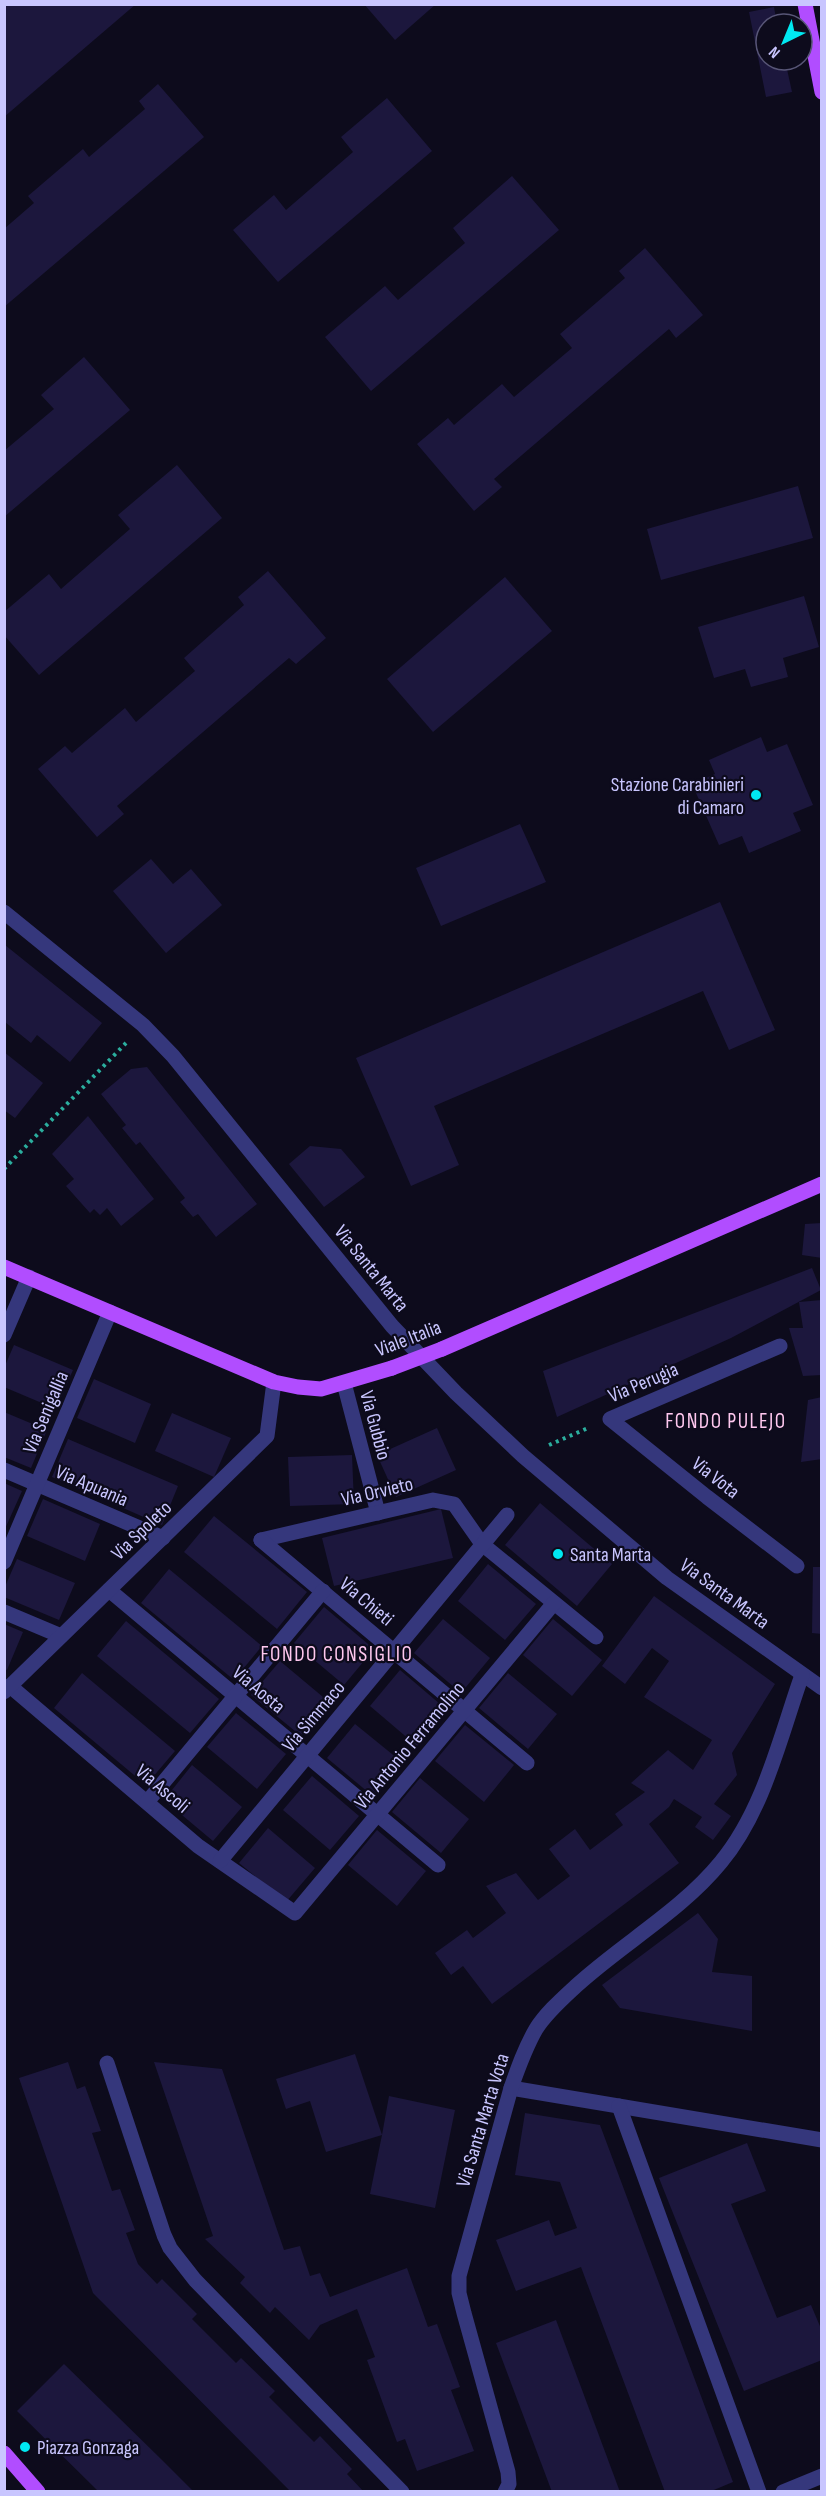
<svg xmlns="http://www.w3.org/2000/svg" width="826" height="2496" font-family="'Sofia Sans Condensed',sans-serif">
<rect width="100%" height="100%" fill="#0d0b1c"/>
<!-- building -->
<g fill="#1c173d">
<polygon points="5,4 136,4 4,117"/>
<polygon points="364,4 436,4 395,40"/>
<polygon points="774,7 777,24 766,24 766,60 785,60 792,92 766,97 749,12"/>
<polygon points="158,84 204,137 4,307 4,229 34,203 28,196 83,149 89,157 145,109 139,101"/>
<polygon points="387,98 432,151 278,282 233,230 274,195 286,210 353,152 341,137"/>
<polygon points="512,176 559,230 371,391 325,337 385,286 398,300 465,243 453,228"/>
<polygon points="645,248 703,315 676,338 669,329 494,479 502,487 474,511 417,444 448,418 454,425 502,384 514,397 572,348 560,334 625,278 619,271"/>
<polygon points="84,357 130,410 4,517 4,451 54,409 41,395"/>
<polygon points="177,465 222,518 39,675 4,635 4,612 49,574 61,589 130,529 118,515"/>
<polygon points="798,486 813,538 661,580 647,529"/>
<polygon points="268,571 326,638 296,664 289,658 117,806 124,814 97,837 38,769 65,746 72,753 125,708 136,722 195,671 184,658 244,605 238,597"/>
<polygon points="505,577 552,631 433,732 387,679"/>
<polygon points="804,596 819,647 783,658 788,677 751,687 745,669 714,678 698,627"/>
<polygon points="761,737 767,752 787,744 813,805 793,813 801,831 749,853 742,836 719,845 692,784 715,774 709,760"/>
<polygon points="520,824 546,882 441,926 416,868"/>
<polygon points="151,859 173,884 191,869 222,905 166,953 113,891"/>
<polygon points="720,902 775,1030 729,1050 703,991 434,1106 459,1165 411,1186 356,1058"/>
<polygon points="5,945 102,1023 70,1062 37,1035 31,1043 5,1022"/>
<polygon points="4,1052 43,1083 15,1118 4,1110"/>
<polygon points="147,1067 257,1204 216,1237 198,1214 193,1217 180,1202 185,1198 140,1142 136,1145 122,1128 126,1125 101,1094 131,1069"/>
<polygon points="88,1116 154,1199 121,1226 107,1208 100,1215 94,1209 90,1213 66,1186 74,1179 52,1154"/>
<polygon points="310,1146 341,1149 365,1177 324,1207 289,1164"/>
<polygon points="822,1223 822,1258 802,1255 805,1224"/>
<polygon points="812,1268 821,1290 731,1338 557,1417 543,1371"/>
<polygon points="822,1300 822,1375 803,1376 789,1328 803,1328 799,1302"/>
<polygon points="14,1345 73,1370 56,1409 4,1387 4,1368"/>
<polygon points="94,1379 151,1404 135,1443 77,1418"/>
<polygon points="822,1397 822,1459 801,1462 808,1400"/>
<polygon points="4,1412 47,1430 31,1468 4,1457"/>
<polygon points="172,1413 231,1438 214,1477 155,1451"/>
<polygon points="437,1428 456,1470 396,1497 377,1455"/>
<polygon points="68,1439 178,1486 162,1525 52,1477"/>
<polygon points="352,1455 354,1504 290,1506 288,1457"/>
<polygon points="4,1483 22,1491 4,1531"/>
<polygon points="43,1499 100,1524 85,1561 27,1536"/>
<polygon points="540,1503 612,1564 577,1606 505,1545"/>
<polygon points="441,1509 453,1558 334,1586 322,1538"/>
<polygon points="214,1516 307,1592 277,1629 184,1552"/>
<polygon points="17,1559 75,1583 59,1620 4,1597 4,1589"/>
<polygon points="488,1564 536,1604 505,1640 458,1601"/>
<polygon points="813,1567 822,1567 822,1634 812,1633"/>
<polygon points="169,1569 262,1646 234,1680 141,1603"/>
<polygon points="654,1596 775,1684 732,1753 737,1775 714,1804 731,1816 713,1840 695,1827 702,1817 674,1799 669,1807 649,1824 679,1863 492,2004 463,1966 451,1975 435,1953 467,1930 473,1938 506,1913 486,1886 516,1873 538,1900 570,1876 549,1849 575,1829 590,1850 623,1825 615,1814 645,1792 631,1783 668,1750 693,1770 712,1740 644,1697 669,1661 652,1648 625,1684 602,1666"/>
<polygon points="324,1607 374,1649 344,1685 294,1643"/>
<polygon points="443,1619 490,1658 461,1693 414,1653"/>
<polygon points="553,1619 602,1660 572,1696 523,1655"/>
<polygon points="126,1621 219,1699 190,1733 97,1656"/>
<polygon points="4,1624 23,1632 7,1670 4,1669"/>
<polygon points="280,1661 329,1702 301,1736 251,1695"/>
<polygon points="400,1670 447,1710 417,1746 370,1706"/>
<polygon points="82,1673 175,1751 146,1785 54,1708"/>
<polygon points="508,1673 557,1714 528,1749 479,1708"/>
<polygon points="236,1713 286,1754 257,1789 207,1747"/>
<polygon points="355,1724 403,1763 374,1797 327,1758"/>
<polygon points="465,1725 514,1765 484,1802 435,1761"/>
<polygon points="192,1765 242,1807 213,1841 164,1800"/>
<polygon points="312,1776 359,1816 330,1850 283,1810"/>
<polygon points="420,1778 469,1819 441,1853 392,1812"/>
<polygon points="268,1828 315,1868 286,1902 239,1863"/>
<polygon points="377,1830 426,1871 397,1906 348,1865"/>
<polygon points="698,1913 718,1939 712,1972 752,1976 752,2031 620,2008 602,1985"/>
<polygon points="355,2054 382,2135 389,2096 455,2110 435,2208 370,2194 382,2135 326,2152 310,2101 286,2109 276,2079"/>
<polygon points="68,2062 77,2089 85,2086 101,2131 92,2133 112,2191 120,2189 135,2230 126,2233 138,2264 157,2284 162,2279 197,2314 192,2319 236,2363 241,2358 275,2391 269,2397 314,2442 320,2436 352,2469 347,2474 364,2492 291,2492 93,2293 19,2078"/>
<polygon points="154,2062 222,2069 284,2250 300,2246 310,2276 320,2273 330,2297 407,2268 428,2327 437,2324 460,2387 451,2390 474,2451 417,2471 405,2439 397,2442 367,2360 375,2357 357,2309 320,2325 309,2340 275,2307 270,2313 240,2283 245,2277 205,2239 213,2236"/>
<polygon points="525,2113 600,2125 733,2482 709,2492 665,2492 581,2267 516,2291 496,2240 549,2220 555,2236 577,2228 560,2182 515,2175"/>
<polygon points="747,2143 766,2191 731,2204 777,2318 811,2305 822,2331 822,2360 744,2391 659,2178"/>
<polygon points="556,2320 620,2492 552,2492 496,2343"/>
<polygon points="64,2364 163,2461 194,2492 99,2492 17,2411"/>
</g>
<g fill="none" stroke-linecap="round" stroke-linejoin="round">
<!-- path -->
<g stroke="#2bae9e" stroke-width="4" stroke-dasharray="3 4.5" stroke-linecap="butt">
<polyline points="4,1169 126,1043"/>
<polyline points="549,1445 588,1428"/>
</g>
<!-- minor -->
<g stroke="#35377c" stroke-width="15">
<polyline points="4,912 143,1025 173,1056 392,1326 456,1393 523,1456 667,1578 822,1688"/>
<polyline points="4,1335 29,1277"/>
<polyline points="780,1346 610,1419 707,1497 797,1566"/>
<polyline points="344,1383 378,1513"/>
<polyline points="4,1470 163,1538"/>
<polyline points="261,1540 433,1500 454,1504 482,1544 596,1637"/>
<polyline points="261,1540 527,1763"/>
<polyline points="4,1562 110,1312"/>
<polyline points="109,1590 438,1865"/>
<polyline points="4,1612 61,1636"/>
<polyline points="10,1686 198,1846 295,1913 554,1603"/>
<polyline points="4,1692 267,1436 274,1382"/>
<polyline points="147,1802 323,1591"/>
<polyline points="220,1861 507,1515"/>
<polyline points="107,2063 164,2235 170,2248 195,2280 402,2492"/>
<polyline points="511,2088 822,2140"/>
<polyline points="619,2106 759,2492"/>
<path d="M505,2492L509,2484L508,2472L464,2313L459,2293V2276L511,2088C518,2068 525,2048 536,2029C546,2013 562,1999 576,1986C623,1943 681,1911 721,1862C764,1810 780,1737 802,1675"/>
<polyline points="783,2492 822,2476"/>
</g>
<!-- major -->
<g stroke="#b14dff" stroke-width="15">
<polyline points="805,4 822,92"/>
<polyline points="4,1267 274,1382 298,1387 321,1389 392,1368"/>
<polyline points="442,1349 822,1184"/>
<polyline points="4,2453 38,2492"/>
</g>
<!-- major-bridge -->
<polyline stroke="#b14dff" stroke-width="15" points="392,1368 442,1349"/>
</g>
<!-- markers -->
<g fill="#00e8f1" stroke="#0d0b1c" stroke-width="2">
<circle cx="756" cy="795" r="6"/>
<circle cx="558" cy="1554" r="6"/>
<circle cx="25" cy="2447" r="6"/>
</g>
<g text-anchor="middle" stroke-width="4.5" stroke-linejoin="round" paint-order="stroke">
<!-- poi labels -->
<g font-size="20" fill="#c9c6ff" stroke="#0d0b1c" text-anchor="start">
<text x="744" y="791" text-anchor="end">Stazione Carabinieri<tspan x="744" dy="23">di Camaro</tspan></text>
<text x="570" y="1561">Santa Marta</text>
<text x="37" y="2454">Piazza Gonzaga</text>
</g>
<!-- street labels -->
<g font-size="20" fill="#c9c6ff" stroke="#0d0b1c">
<text transform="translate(372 1268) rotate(51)" y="7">Via Santa Marta</text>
<text transform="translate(408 1338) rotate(-21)" y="7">Viale Italia</text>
<text transform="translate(643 1382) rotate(-23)" y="7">Via Perugia</text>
<text transform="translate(45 1412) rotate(-67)" y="7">Via Senigallia</text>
<text transform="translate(376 1425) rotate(75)" y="7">Via Gubbio</text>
<text transform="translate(716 1477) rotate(38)" y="7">Via Vota</text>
<text transform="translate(92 1485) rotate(23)" y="7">Via Apuania</text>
<text transform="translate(377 1491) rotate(-13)" y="7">Via Orvieto</text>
<text transform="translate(141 1530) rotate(-44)" y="7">Via Spoleto</text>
<text transform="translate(725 1593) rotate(36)" y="7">Via Santa Marta</text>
<text transform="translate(367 1601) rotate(40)" y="7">Via Chieti</text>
<text transform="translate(259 1689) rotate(40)" y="7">Via Aosta</text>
<text transform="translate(313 1716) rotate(-50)" y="7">Via Simmaco</text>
<text transform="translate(409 1745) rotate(-50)" y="7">Via Antonio Ferramolino</text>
<text transform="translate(163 1788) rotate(40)" y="7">Via Ascoli</text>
<text transform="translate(482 2120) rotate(-73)" y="7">Via Santa Marta Vota</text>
</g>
<!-- neighbourhood labels -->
<g font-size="21" letter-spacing="1.5" fill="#ffc8ef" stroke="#0d0b1c">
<text x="726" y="1428">FONDO PULEJO</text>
<text x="337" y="1661">FONDO CONSIGLIO</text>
</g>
</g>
<!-- border -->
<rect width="826" height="2496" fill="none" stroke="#c9c6ff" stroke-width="12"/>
<!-- north arrow -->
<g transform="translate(784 42) rotate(223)"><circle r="28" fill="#0d0b1c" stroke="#585677" stroke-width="1.5"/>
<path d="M0-4.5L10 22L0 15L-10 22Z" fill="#00e8f1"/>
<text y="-9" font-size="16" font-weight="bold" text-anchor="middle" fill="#c9c6ff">N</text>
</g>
</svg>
